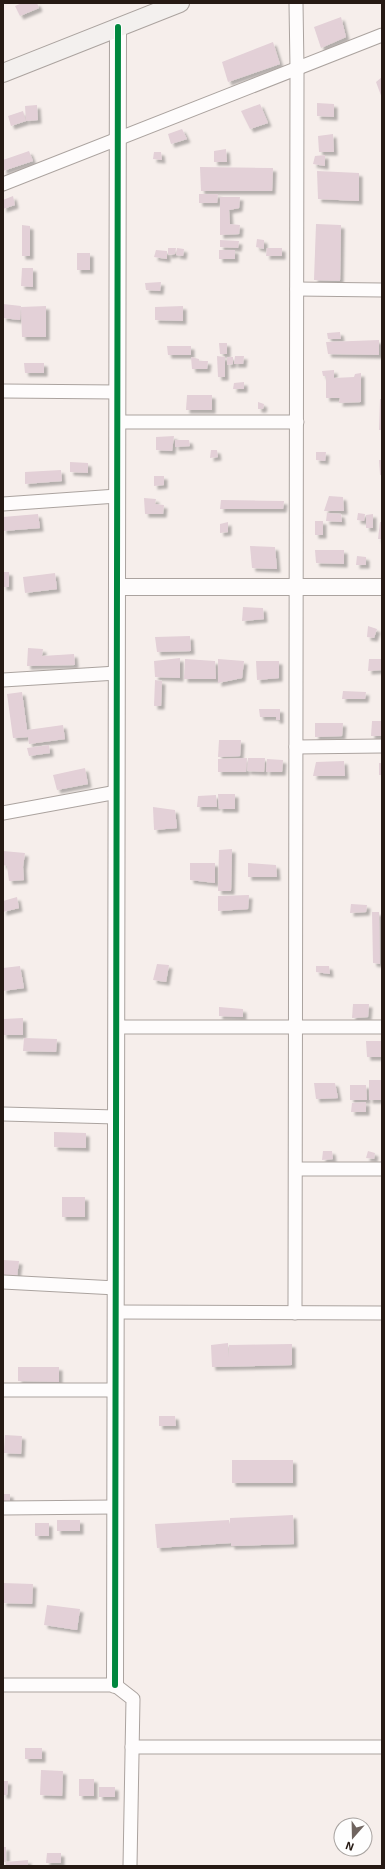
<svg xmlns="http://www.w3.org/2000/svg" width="385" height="1869" font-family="'Exo 2',sans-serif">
<defs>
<filter id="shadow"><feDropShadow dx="3.5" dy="3.5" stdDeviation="1" flood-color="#0004"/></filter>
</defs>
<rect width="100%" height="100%" fill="#f6eeeb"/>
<!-- building -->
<g fill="#e3d0d7" filter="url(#shadow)">
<polygon points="22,3 37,3 39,8 20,16 15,6"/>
<polygon points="341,17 346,37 321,48 314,27"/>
<polygon points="273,42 280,64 228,82 222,62"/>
<polygon points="382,77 382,98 376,82"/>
<polygon points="317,103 334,104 334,117 317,116"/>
<polygon points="260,104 268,123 250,129 241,111"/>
<polygon points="37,105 38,120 26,121 25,106"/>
<polygon points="23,111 26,121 11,126 8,116"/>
<polygon points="182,129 187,139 171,144 168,134"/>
<polygon points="333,134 334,152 319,152 318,136"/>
<polygon points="226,149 227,162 214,162 214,151"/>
<polygon points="29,151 33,161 3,171 3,160"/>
<polygon points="154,152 161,152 162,160 153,159"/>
<polygon points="325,155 325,166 313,164 315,156"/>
<polygon points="200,167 273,168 272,191 201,191"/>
<polygon points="317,171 359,173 359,201 318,199"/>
<polygon points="199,194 218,194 217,203 199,203"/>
<polygon points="13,196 15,205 3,209 3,200"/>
<polygon points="220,197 240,197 239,208 229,210 230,224 240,225 239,234 220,235"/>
<polygon points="316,224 341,225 340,281 314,280"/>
<polygon points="22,225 30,226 30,256 22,256"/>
<polygon points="257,239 264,240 264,249 256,247"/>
<polygon points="220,240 239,241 238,248 220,247"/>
<polygon points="168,248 176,248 175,254 168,255"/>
<polygon points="177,248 184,249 183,256 176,255"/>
<polygon points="267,248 282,248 282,256 266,256"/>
<polygon points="156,250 167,251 167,259 154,257"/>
<rect x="219" y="250" width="16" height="9"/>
<rect x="77" y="253" width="13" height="17"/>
<polygon points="22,268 33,268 33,287 21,286"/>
<polygon points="161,282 160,291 146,290 145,283"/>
<polygon points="3,304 21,306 20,320 3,318"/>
<polygon points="46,306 46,337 22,337 21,307"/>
<polygon points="183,306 183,321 155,320 155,307"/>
<polygon points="340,332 341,339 328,339 327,333"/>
<polygon points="379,340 379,355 328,354 326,342"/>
<polygon points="219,343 227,343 227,354 220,354"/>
<polygon points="167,346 191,346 191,355 168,355"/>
<polygon points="217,356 225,357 225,377 218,377"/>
<polygon points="235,356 244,356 243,364 234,364"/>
<polygon points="191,357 199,359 199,361 208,361 207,369 192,369"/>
<polygon points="227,357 233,357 233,364 227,365"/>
<polygon points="24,363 44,363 44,373 25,373"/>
<polygon points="334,370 334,378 354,377 355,374 361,373 361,402 339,403 340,398 326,398 326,376 323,376 322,371"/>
<polygon points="244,382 244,389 233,389 234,383"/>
<polygon points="187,395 212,395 212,410 186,410"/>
<polygon points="380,399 382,399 382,430 379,430"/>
<polygon points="258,402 264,404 263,409 258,409"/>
<polygon points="174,436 172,451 156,450 156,437"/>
<polygon points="175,440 189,440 190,446 175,447"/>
<polygon points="211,450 217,450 218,457 210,458"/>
<polygon points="316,452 326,452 325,461 316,460"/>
<polygon points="379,460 382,460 382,475 380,475"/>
<polygon points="70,462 88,463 88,473 70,472"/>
<polygon points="61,470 62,481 25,484 25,472"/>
<polygon points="154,476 164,476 164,485 154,486"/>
<polygon points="329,496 343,497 344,511 324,511"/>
<polygon points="144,498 156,499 155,504 164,505 163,514 145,514"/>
<polygon points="221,500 284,501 283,509 220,509"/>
<polygon points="327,513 341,514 342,522 326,521"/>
<polygon points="358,513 365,514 364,521 357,520"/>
<polygon points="38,514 40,528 3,531 3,517"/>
<polygon points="373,514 373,528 366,528 366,515"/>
<rect x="315" y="521" width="8" height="14"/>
<polygon points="228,522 228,532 220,533 220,524"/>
<polygon points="380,522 382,522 382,539 378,539"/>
<polygon points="250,546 275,547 277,569 252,568"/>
<polygon points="315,550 344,550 344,564 316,563"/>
<polygon points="357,556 366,557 366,565 356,565"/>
<rect x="3" y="572" width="6" height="15"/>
<polygon points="55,573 57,589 25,593 23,577"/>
<polygon points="243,607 263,608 264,619 242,621"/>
<polygon points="368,626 377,629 374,638 367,637"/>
<polygon points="190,636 191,651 157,652 155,637"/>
<polygon points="28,648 43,649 42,656 74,654 75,665 27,666"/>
<polygon points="180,658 180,678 155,677 154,661"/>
<polygon points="185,659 215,661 216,679 184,679"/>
<polygon points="218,659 244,661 242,678 218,683"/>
<polygon points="369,659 382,659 382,670 368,671"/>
<polygon points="256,661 279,661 279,678 257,680"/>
<polygon points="155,680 162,681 161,706 154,706"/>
<polygon points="343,691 366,692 365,699 342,699"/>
<polygon points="22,692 27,730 63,725 65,739 29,744 28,737 13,738 7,694"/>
<polygon points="259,709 280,709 280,720 276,720 276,717 260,717"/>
<polygon points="372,721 382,721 382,736 371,736"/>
<polygon points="315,723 343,723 342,736 315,737"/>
<polygon points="219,740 241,740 240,756 218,757"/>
<polygon points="49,745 50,753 29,756 27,748"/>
<polygon points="247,758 246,772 218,772 218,759"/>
<polygon points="248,758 265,758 264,772 247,771"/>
<polygon points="267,759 283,760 282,772 266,772"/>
<polygon points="344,761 345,776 313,776 316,762"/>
<rect x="379" y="763" width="3" height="12"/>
<polygon points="85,768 88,784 57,790 53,775"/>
<polygon points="218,794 235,794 235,809 219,809"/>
<polygon points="216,795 217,807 197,807 198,796"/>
<polygon points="153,807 175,810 177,828 154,830"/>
<polygon points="232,849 231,891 218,891 219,850"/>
<polygon points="3,851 25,853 23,867 24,880 9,881 7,866 3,865"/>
<polygon points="190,863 215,863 215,883 190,880"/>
<polygon points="248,863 276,865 277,877 248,877"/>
<polygon points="249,895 248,909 218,911 218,896"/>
<polygon points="17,897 19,908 3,912 3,901"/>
<polygon points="351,904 367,905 366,912 350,913"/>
<polygon points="372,912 379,912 380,964 373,963"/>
<polygon points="157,964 169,965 166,982 153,980"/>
<polygon points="20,966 24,988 3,991 3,968"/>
<polygon points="316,966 329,966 330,974 316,972"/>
<polygon points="353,1004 369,1004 368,1017 352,1018"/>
<polygon points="219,1007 243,1009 243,1017 219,1016"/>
<polygon points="23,1018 23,1035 3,1035 3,1019"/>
<polygon points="24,1038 57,1039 56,1052 23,1051"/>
<polygon points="366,1041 382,1041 382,1057 367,1057"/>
<rect x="369" y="1080" width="13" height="20"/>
<polygon points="314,1083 335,1083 338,1098 316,1099"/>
<polygon points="350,1085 366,1085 367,1100 350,1100"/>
<polygon points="366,1102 366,1112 351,1112 352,1103"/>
<polygon points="54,1132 86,1133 86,1148 54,1147"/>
<polygon points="323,1151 332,1151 333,1159 322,1160"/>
<polygon points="368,1151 375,1153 374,1159 366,1158"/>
<rect x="62" y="1197" width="23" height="20"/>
<polygon points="3,1260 19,1261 17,1277 3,1275"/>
<polygon points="228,1343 228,1357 229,1345 292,1344 292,1365 212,1367 211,1345"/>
<polygon points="18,1367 59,1367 59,1382 18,1381"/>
<polygon points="159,1416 175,1416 176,1426 159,1426"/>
<polygon points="5,1435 22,1436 21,1454 4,1453"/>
<rect x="232" y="1460" width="61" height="23"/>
<rect x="3" y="1494" width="7" height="9"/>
<polygon points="293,1515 294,1544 231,1546 231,1543 157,1548 155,1524 229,1520 230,1525 230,1518"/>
<rect x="57" y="1520" width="23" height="11"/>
<rect x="35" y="1523" width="14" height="13"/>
<polygon points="3,1583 33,1584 32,1604 3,1603"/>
<polygon points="47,1605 80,1609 77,1630 44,1625"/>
<rect x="25" y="1748" width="17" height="11"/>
<polygon points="41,1770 63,1771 62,1796 40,1795"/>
<rect x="79" y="1779" width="15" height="17"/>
<polygon points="3,1781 8,1781 7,1795 3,1795"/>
<rect x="99" y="1787" width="16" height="10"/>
<rect x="3" y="1847" width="3" height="15"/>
<polygon points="47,1853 61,1853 61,1863 46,1863"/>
<polygon points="28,1860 28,1866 6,1866 6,1862"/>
</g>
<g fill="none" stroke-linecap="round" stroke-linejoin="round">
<defs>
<g id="minor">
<polyline points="3,184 382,35"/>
<polyline points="297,289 382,290"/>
<polyline points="3,391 117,392"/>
<polyline points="117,422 297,422"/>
<polyline points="3,504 117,496"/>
<polyline points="3,680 117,673"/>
<polyline points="296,747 382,746"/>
<polyline points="3,813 117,792"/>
<polyline points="116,1027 382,1027"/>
<polyline points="3,1114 116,1117"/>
<polyline points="296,1169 382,1169"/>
<polyline points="3,1282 116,1288"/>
<polyline points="116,1312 382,1313"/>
<polyline points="295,1313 297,68 296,3"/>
<polyline points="3,1390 115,1390"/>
<polyline points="3,1508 115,1507"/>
<polyline points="3,1685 115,1685 133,1699 130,1866"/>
<polyline points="132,1747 382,1747"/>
</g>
<g id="tertiary">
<polyline points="117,587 382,587"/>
<polyline points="115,1685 118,27"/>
</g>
<polyline id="secondary" points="3,73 180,3"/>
</defs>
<!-- minor casing -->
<use href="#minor" stroke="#aba39f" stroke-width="15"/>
<!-- tertiary casing -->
<use href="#tertiary" stroke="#aba39f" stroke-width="18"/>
<!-- secondary casing -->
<use href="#secondary" stroke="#aba39f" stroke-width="20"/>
<!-- minor -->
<use href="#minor" stroke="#fefcfc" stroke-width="13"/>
<!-- tertiary -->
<use href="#tertiary" stroke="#fefcfc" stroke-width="16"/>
<!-- secondary -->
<use href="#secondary" stroke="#f3f0ee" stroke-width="18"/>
<defs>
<polyline id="cycleway" points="115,1685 118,27"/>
</defs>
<!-- cycleway casing -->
<use href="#cycleway" stroke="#fefefe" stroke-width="8"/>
<!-- cycleway -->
<use href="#cycleway" stroke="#00873e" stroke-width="6"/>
</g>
<!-- border -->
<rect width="385" height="1869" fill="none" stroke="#261a14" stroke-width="8"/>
<!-- north arrow -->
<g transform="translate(353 1837) rotate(200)"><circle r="19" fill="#fefefe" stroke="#a8a3a0"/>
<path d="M0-3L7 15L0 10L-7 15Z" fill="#6f645f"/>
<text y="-6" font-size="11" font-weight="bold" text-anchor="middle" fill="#261a14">N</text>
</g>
</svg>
